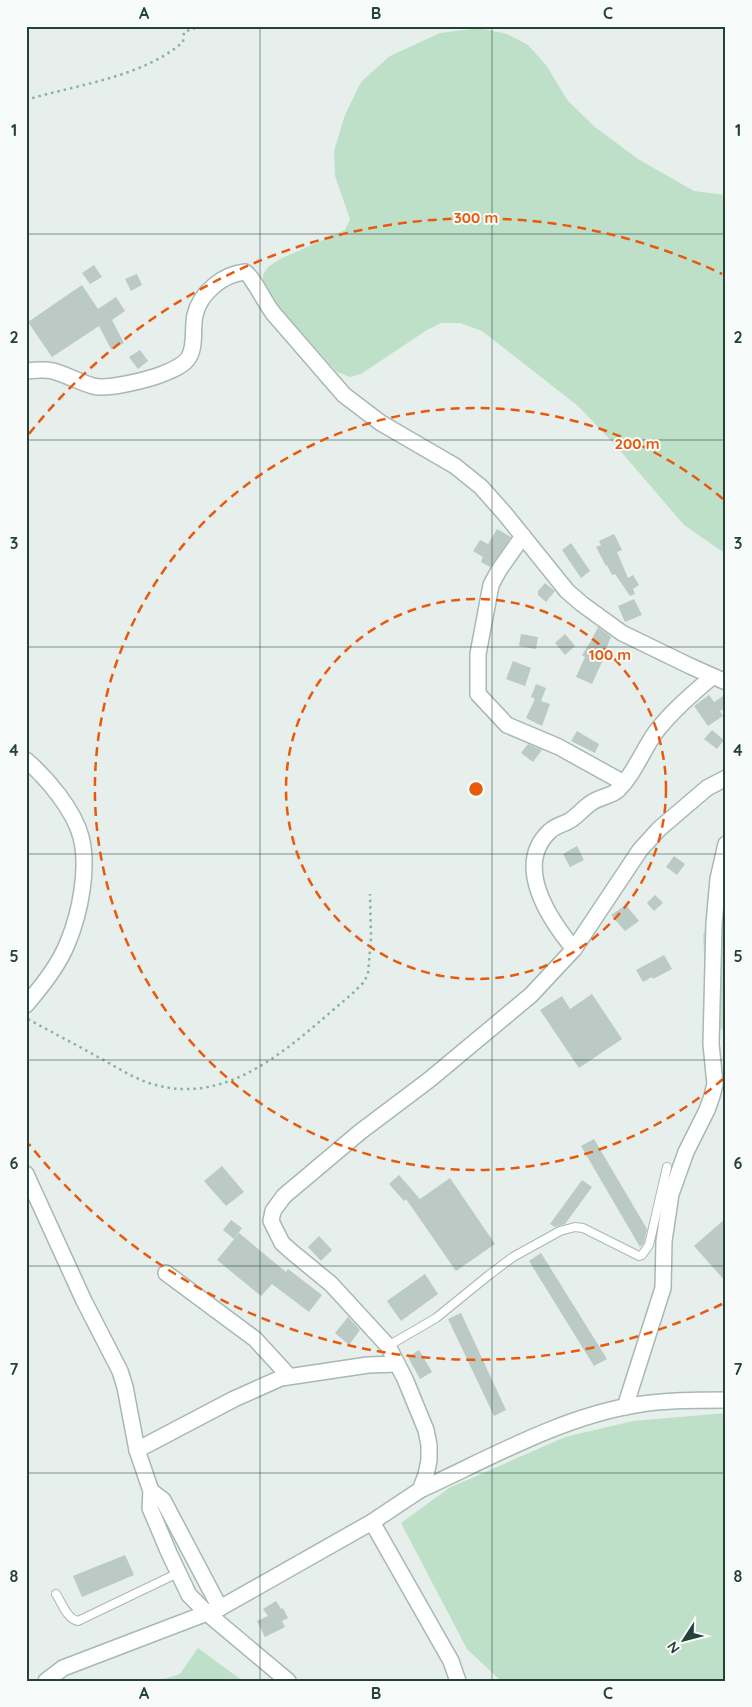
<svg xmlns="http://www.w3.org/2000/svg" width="752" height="1707" font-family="Quicksand,sans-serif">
<rect width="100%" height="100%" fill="#e6efeb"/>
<!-- green -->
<g fill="#bfe0c8">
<polygon points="480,28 507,34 528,45 546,65 568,101 595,127 638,159 694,191 726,195 726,554 684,525 617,447 578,406 482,331 460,323 441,323 427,330 361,374 350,377 337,372 274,302 263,286 263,275 268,267 280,259 345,230 350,219 335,176 334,151 345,115 361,82 390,56 440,33"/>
<polygon points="726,873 726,1029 708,1031 703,935"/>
<polygon points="726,1413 726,1681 501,1681 467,1649 401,1523 449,1488 565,1437 633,1421"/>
<polygon points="198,1648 243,1681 157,1681 180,1674"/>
</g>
<!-- building -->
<g fill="#bbcac4">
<polygon points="94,265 102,277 90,284 82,273"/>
<polygon points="137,274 142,285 131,291 125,279"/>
<polygon points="82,285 98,309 116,297 125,311 112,320 124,343 111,349 99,326 52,357 28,322"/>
<polygon points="140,350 148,361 138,369 129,357"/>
<polygon points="497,529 511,537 490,567 481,562 483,557 473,551 480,540 488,544"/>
<polygon points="614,534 622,550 617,552 628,578 633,575 639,585 633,589 635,594 630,596 615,574 612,575 607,565 606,566 596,547 601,545 599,541"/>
<polygon points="571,543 590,571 581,578 562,550"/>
<polygon points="545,583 555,591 546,602 538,595 538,591"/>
<polygon points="634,599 642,615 625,622 618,606"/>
<polygon points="598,627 611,637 605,651 608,654 601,664 592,684 576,677 585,657 582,655 591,641"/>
<polygon points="521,634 538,637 536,649 519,646"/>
<polygon points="565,634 575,646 565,655 555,643"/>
<polygon points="513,661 531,668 525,686 506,679"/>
<polygon points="536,684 546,688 541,701 550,704 542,726 526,718 535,699 531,697"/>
<polygon points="726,694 726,708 720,711 723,716 708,726 694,706 709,695 714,702"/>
<polygon points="712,730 724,740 717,749 704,739"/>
<polygon points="577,731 599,744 595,753 571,741"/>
<polygon points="528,744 542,750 533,762 521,753"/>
<polygon points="577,846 584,860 570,867 563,854"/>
<polygon points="674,856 685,864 677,875 666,867"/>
<polygon points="655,895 663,903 654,911 647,903"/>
<polygon points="626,905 639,921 625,931 611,915"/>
<polygon points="664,955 672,969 653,979 652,977 643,982 636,970"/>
<polygon points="592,994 622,1039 579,1068 540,1010 562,996 570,1009"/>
<polygon points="594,1139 647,1229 644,1243 640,1247 581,1146"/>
<polygon points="222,1166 244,1192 226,1206 204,1181"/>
<polygon points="399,1175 420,1199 450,1178 495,1244 456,1271 406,1199 404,1201 389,1184"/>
<polygon points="582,1180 592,1187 565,1224 555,1227 550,1224"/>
<polygon points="726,1218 726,1282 694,1246"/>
<polygon points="231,1220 242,1228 234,1239 223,1230"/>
<polygon points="239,1233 286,1272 288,1269 322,1295 309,1312 272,1284 261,1296 217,1260"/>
<polygon points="319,1236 332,1250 321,1261 308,1247"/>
<polygon points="541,1253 607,1359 594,1366 529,1261"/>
<polygon points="425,1274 438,1294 401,1321 387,1301"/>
<polygon points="461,1313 506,1410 494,1416 448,1319"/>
<polygon points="348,1317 360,1330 349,1345 335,1333"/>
<polygon points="419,1350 432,1372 420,1379 408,1357"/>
<polygon points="125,1555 134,1575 82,1597 73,1576"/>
<polygon points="276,1601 281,1609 283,1608 288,1618 282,1621 285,1627 265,1637 257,1621 268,1616 263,1609"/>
</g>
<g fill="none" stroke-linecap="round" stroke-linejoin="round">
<defs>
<g id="lane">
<polyline points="388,1346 436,1318 489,1275 513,1257 560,1231 575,1227 583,1228 639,1256 642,1255 649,1245 667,1167"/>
<path d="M56,1594C62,1603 67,1619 78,1621L178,1573"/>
</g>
<g id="street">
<path d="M26,371C35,370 45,369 53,371C67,375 79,382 93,386C107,390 146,380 160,375C170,371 184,366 189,357C196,345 192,328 195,315C200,293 223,274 245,272C253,277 265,303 273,313L344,395L381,423L455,466L481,487L505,514L567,591L582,604L622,633L690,666L726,682"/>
<polyline points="523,536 499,570 491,585 478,654 478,694 507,725 559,747 624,783"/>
<path d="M26,760C47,778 74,810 81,837C89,868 80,913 68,942C59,965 42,986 26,1005"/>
<path d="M574,949C549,919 513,865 550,831C555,826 561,825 567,822C576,818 582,809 591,803C599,797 612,796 618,790C634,774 642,752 655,733C671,712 692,694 712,677"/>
<polyline points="26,1174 84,1301 120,1371 125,1387 137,1450 151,1491 150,1508 169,1553 189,1595 207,1613 288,1681"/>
<polyline points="166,1273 255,1339 289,1376"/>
<polyline points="625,1407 663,1288 664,1241 671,1194 686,1152 707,1110 712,1096 715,1084 711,1044 714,924 718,879 726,844"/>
<polyline points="137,1450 234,1399 281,1378 368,1365 397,1364"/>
<path d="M420,1490C488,1459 561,1417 635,1405C665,1400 696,1400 726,1400"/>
<polyline points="151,1491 163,1500 220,1608"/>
<polyline points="372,1522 451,1661 458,1681"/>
<polyline points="46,1681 63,1668 220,1608 372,1522 420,1490 426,1475 429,1460 429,1445 426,1430 405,1379 388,1346 331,1284 292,1252 282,1243 271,1221 273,1211 284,1196 360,1132 429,1080 531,995 574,949 640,850 659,829 707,788 726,778"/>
</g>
</defs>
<!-- lane casing -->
<use href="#lane" stroke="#a8b8b2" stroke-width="10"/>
<!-- street casing -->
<use href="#street" stroke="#a8b8b2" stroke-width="18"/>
<!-- path -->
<g stroke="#86b3a5" stroke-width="2.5" stroke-dasharray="2.5 4" stroke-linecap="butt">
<path d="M26,100C78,84 141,78 183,42L184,32L198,27"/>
<path d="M28,1019C51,1032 75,1044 98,1057C115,1066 131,1077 149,1083C231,1110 295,1041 352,994L364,982L368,974L371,938L370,894"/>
</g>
<!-- lane -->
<use href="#lane" stroke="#fff" stroke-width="8"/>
<!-- street -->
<use href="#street" stroke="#fff" stroke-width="15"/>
</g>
<!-- grid -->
<path fill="none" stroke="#24423a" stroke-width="1" stroke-opacity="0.55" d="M260,26V1681M492,26V1681M26,234H726M26,440H726M26,647H726M26,854H726M26,1060H726M26,1266H726M26,1473H726"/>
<!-- distance rings -->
<g fill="none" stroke="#e8590c" stroke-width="2.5" stroke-dasharray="9 6">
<circle cx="476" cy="789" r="190"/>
<path d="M723 1079A381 381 0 1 1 723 499"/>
<path d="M722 1304A571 571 0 0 1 29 1144M29 434A571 571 0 0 1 722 274"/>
</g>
<circle cx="476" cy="789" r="8" fill="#e8590c" stroke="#f7fbf9" stroke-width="2.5"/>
<g font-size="15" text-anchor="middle" font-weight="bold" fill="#e8590c" stroke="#f7fbf9" stroke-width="4" stroke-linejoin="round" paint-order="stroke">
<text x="476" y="223">300 m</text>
<text x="637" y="449">200 m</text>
<text x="610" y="660">100 m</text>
</g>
<!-- border -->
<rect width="752" height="1707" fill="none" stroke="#f7fbf9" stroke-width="55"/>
<!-- north arrow -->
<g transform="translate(684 1640) rotate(234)" stroke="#f7fbf9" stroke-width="4" paint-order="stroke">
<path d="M0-4L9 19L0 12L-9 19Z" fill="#24423a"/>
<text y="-8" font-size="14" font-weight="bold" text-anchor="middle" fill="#24423a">N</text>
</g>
<rect x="28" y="28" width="696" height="1652" fill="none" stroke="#24423a" stroke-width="2"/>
<g font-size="16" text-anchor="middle" font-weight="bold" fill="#24423a">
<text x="144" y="19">A</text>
<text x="376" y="19">B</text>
<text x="608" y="19">C</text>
<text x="14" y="136">1</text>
<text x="738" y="136">1</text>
<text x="14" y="343">2</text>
<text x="738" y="343">2</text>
<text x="14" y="549">3</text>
<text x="738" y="549">3</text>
<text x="14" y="756">4</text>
<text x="738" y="756">4</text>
<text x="14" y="962">5</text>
<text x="738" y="962">5</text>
<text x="14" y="1169">6</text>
<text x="738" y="1169">6</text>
<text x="14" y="1375">7</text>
<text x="738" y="1375">7</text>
<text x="14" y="1582">8</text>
<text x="738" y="1582">8</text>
<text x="144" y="1699">A</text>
<text x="376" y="1699">B</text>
<text x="608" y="1699">C</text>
</g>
</svg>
